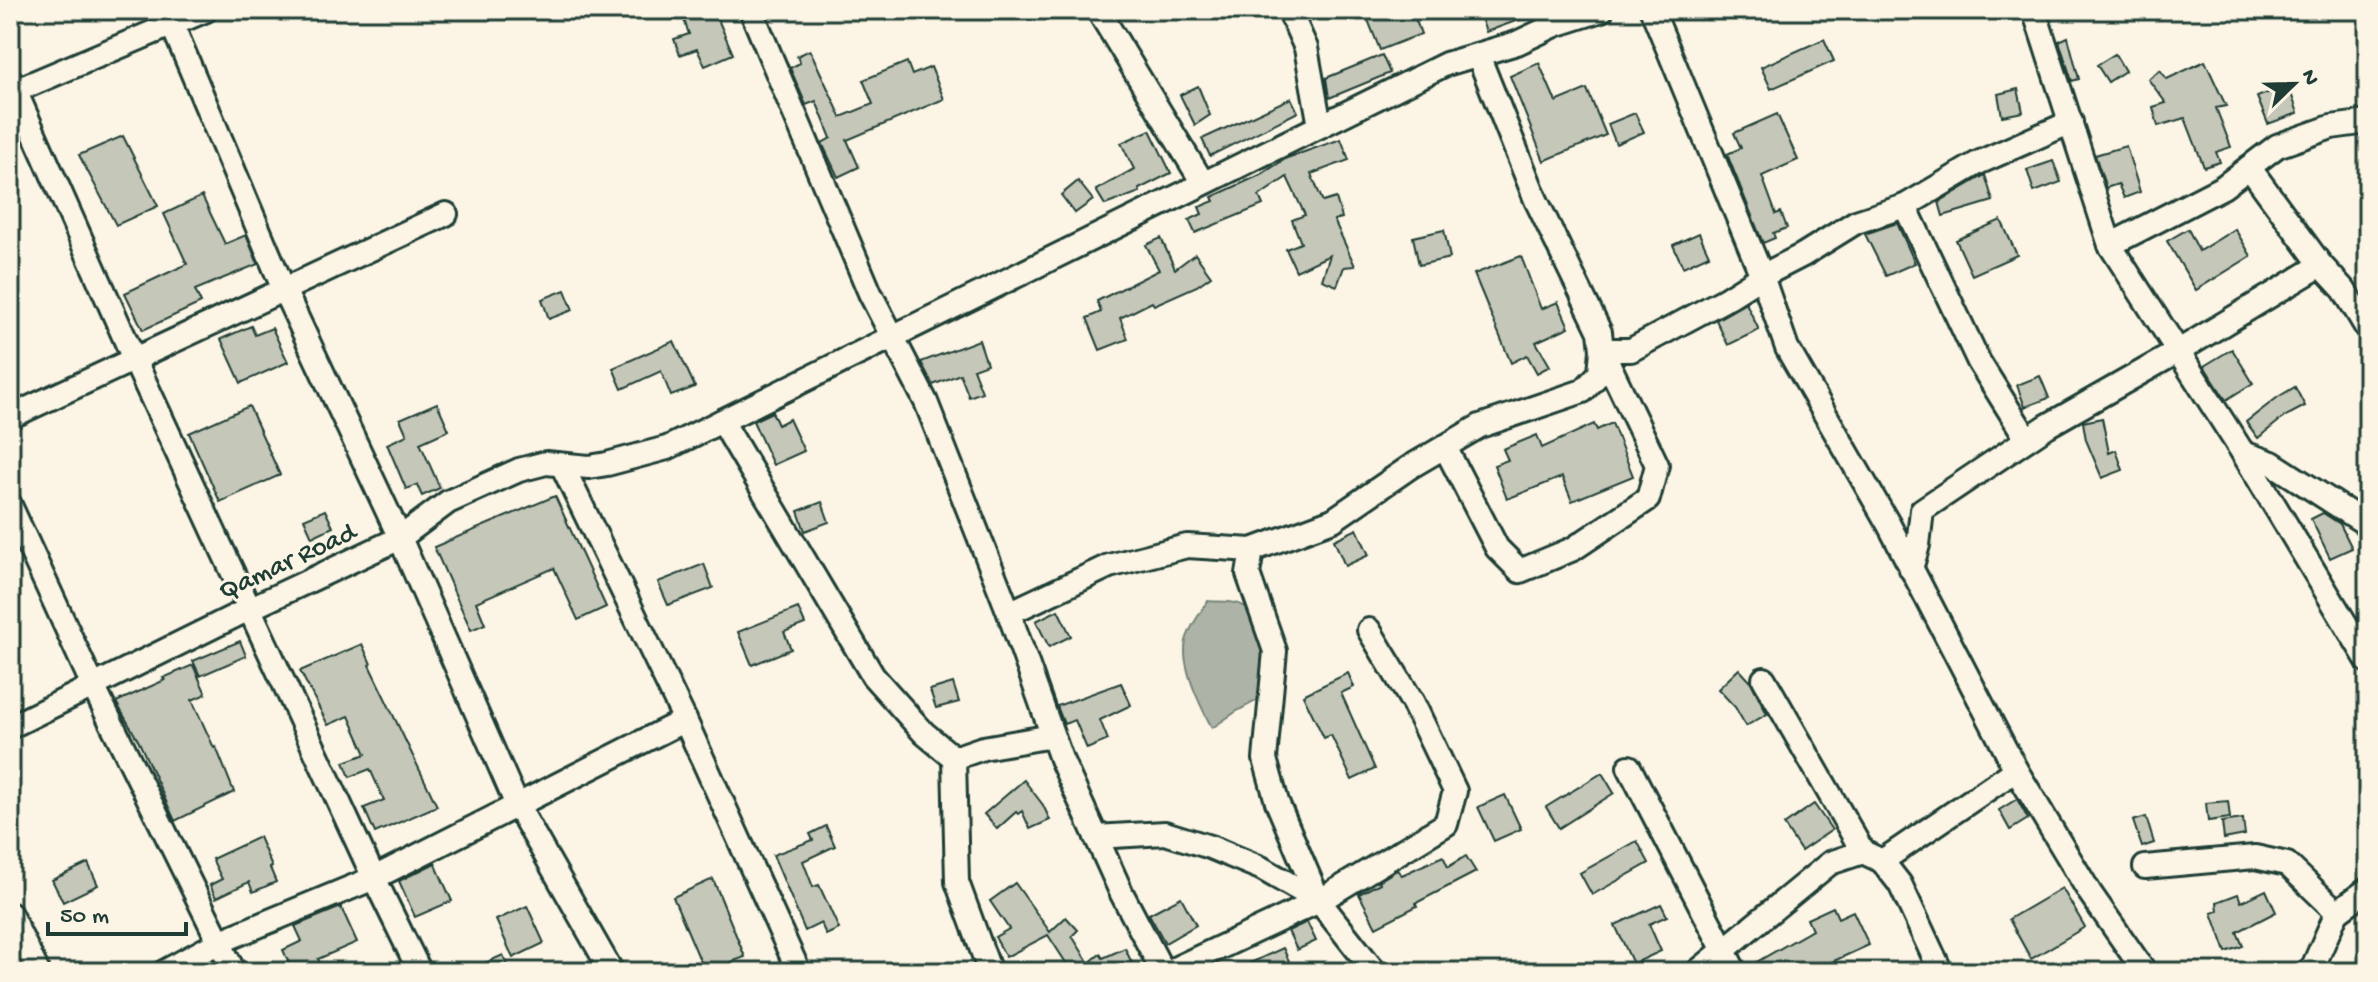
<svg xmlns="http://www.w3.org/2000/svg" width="2378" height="982" font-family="'Gochi Hand',sans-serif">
<rect width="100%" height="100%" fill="#fcf5e5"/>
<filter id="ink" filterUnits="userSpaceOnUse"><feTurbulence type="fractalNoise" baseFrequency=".0125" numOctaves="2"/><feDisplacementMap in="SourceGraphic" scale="16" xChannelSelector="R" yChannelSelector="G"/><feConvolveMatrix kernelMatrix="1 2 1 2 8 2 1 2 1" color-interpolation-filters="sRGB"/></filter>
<g filter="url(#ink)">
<!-- water -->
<path fill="#aeb3a7" stroke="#758479" stroke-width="2" d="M1208,601C1218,602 1230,601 1239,604C1273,616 1267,666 1269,694L1237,711L1212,728C1201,707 1180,666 1186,641C1189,628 1200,613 1208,601Z"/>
<!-- building -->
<g fill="#c5c7b9" stroke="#1f3d34" stroke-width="2">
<polygon points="701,10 714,10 733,54 705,66 697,49 680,55 674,39 689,34 683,17"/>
<polygon points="1364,10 1412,10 1421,34 1380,50"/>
<polygon points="1478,10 1540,10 1540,12 1486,32"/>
<polygon points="2068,37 2079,79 2072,81 2059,41"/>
<polygon points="1824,39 1834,61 1771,89 1761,67"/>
<polygon points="810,50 841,117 873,104 863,80 907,62 912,75 931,67 944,99 847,140 859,167 838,177 822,143 831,138 816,101 806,105 790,68 800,63 797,56"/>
<polygon points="2115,54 2125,71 2108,82 2097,65"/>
<polygon points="1382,55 1390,73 1329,98 1326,78"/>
<polygon points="2205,61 2226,106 2216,108 2231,147 2216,152 2220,162 2204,167 2185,118 2158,126 2153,107 2166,103 2148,79 2160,70 2167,79"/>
<polygon points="1539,63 1556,102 1587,89 1606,135 1544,161 1510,76"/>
<polygon points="2288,85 2298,113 2268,124 2257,97"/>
<polygon points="1198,86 1210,115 1195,125 1180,95"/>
<polygon points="2018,89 2023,112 2002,116 1998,94"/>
<polygon points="1291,98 1298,112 1210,156 1202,139"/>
<polygon points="1635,113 1644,132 1616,144 1608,124"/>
<polygon points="1777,114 1798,160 1762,176 1776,214 1781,212 1787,228 1773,233 1775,238 1763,243 1727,154 1741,148 1734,133"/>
<polygon points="1150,130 1171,173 1139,189 1140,192 1105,205 1096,190 1134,169 1121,143"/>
<polygon points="123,136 158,206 116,225 79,155"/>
<polygon points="1341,139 1349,160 1311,174 1323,202 1336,198 1342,218 1334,220 1355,266 1344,267 1337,286 1322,280 1330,255 1296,271 1286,249 1301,243 1292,220 1305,215 1287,177 1259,196 1263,205 1195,233 1189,220 1202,214 1199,207 1214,201 1212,197 1260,175 1287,158"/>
<polygon points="2126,146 2140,192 2124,198 2118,184 2106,188 2095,155"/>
<polygon points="2053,161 2061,182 2034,192 2027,170"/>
<polygon points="1985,175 1993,201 1943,216 1939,202"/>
<polygon points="1078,181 1093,200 1075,213 1061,195"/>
<polygon points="202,196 225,244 246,235 258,264 195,290 201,303 143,330 125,293 187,264 164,214"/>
<polygon points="2001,220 2017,255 1972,275 1956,240"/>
<polygon points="1897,223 1915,263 1886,276 1865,234"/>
<polygon points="2188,229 2199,251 2235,229 2251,256 2196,290 2167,241"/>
<polygon points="1444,230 1450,258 1419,265 1413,237"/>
<polygon points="1699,233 1709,255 1683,267 1673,245"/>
<polygon points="1161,238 1175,269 1195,254 1211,276 1197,286 1154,305 1152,302 1120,318 1128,339 1100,350 1087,318 1101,312 1097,301 1159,270 1146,245"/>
<polygon points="1521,256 1541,309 1558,302 1569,327 1536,342 1550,366 1537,373 1527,355 1511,363 1474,274"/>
<polygon points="565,290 573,310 549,319 542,299"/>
<polygon points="1746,303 1759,330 1728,345 1716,320"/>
<polygon points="251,326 255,335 272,328 288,362 241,383 221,339"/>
<polygon points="979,340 987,364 973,369 982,392 969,397 960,374 933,385 921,362"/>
<polygon points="674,341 695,387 671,396 661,371 622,389 613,368"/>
<polygon points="2232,349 2253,383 2226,400 2204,366"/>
<polygon points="2040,376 2049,398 2025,407 2017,385"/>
<polygon points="2295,387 2305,406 2284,417 2258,438 2246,422 2278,397"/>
<polygon points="437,403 449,430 420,443 440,488 422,496 417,485 406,489 387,444 407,435 400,419"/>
<polygon points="249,406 280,475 220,502 189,433"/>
<polygon points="772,412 778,425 789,419 804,451 773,465 753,421"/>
<polygon points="2102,418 2109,453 2116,450 2123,470 2102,478 2086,440 2083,422"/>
<polygon points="1612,423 1633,476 1572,501 1562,477 1507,499 1494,465 1508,460 1503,449 1537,435 1542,448 1594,424 1597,430"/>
<polygon points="555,496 606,607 578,620 554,568 476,602 485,624 471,630 434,547"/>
<polygon points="822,502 829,522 805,531 798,511"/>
<polygon points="325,510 333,527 312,537 304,519"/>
<polygon points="2323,513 2340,524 2352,548 2330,558 2311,519"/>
<polygon points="1357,529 1369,555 1345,566 1334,540"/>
<polygon points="704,564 713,588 668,605 658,582"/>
<polygon points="798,608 805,624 784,632 791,649 752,665 738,632"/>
<polygon points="1058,610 1071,636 1049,647 1036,621"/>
<polygon points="240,641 246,656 200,676 193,661"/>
<polygon points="362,644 371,664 369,665 437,806 375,833 364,808 384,800 370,769 350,777 344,762 366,754 349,716 328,725 300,671"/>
<polygon points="193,665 206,694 192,700 214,748 216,747 234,792 175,821 139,742 116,702 165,680 163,678"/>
<polygon points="1739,669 1751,682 1767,714 1746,726 1735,707 1718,689"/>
<polygon points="1348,673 1354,687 1341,693 1375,769 1352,780 1331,735 1324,738 1303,695"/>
<polygon points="953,683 959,702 936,708 930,690"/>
<polygon points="1121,683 1131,705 1100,720 1108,740 1087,749 1075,720 1064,724 1057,706"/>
<polygon points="1602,773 1614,793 1559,828 1546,807"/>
<polygon points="1024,780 1043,805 1050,820 1030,829 1022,811 1018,814 1016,812 997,829 984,814"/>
<polygon points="1505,795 1521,829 1494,841 1478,807"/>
<polygon points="2017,799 2028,819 2010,830 1999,810"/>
<polygon points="2228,801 2230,818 2208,821 2206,803"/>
<polygon points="1814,804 1832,830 1801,851 1784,825"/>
<polygon points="2146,817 2154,843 2142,847 2133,821"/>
<polygon points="2243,819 2245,835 2224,839 2222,822"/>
<polygon points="826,826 835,846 803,861 813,887 819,885 839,929 826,935 821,923 805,931 773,855 813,840 810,834"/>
<polygon points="259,837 272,867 270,868 276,882 253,892 249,882 216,898 210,885 222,879 212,859"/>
<polygon points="1637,841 1649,863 1592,895 1580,873"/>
<polygon points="1443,856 1448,867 1466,856 1476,872 1416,903 1417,906 1376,927 1359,894 1380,883 1379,881 1397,870 1402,875"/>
<polygon points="88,863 98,885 63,902 52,880"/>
<polygon points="435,863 452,901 415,917 399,881"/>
<polygon points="713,879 745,957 723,965 726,972 705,972 673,897"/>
<polygon points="1015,883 1050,932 1066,917 1078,930 1072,936 1089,963 1100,954 1103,958 1125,948 1136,972 1072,972 1048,935 1006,957 995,937 1009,929 990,901"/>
<polygon points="2062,888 2085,927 2031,959 2009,919"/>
<polygon points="2266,890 2276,912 2237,932 2243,946 2226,952 2212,913 2218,911 2217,902 2238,894 2241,902"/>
<polygon points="1181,897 1196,925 1165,943 1149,914"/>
<polygon points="1661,904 1667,916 1649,924 1661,951 1633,964 1615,925"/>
<polygon points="527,906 544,943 513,958 496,920"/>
<polygon points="341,907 357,942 318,959 324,972 293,972 283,950 302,941 295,926"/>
<polygon points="1833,907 1838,918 1853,911 1869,945 1825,965 1829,972 1749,972 1748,967 1812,930 1807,919"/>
<polygon points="1307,922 1316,941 1297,950 1288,931"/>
<polygon points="1283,948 1294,972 1231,972"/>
<polygon points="503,955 511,972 465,972"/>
</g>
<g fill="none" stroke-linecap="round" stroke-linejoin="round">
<defs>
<g id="minor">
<polyline points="166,10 284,290 400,538 517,805 612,972"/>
<polyline points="751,10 870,293 926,402 1009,613 1061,759 1122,894 1163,972"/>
<polyline points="1098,10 1203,183"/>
<polyline points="1289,10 1306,48 1320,126"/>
<polyline points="1652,10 1762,276 1803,255 1856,222 1905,206 1978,163 2071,122"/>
<polyline points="2034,10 2110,245 2243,453 2368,661"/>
<polyline points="1555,25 1602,10"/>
<polyline points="10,79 134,359 374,878 420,972"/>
<polyline points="10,93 206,10"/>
<polyline points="2249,167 2321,265"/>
<polyline points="1905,206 1979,362 2027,439"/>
<polyline points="2110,245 2223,187 2277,146 2331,127 2368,122"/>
<polyline points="10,417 446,214"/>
<polyline points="722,421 873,676 924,733 954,758 983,748 1052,736"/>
<polyline points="1445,447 1497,548 1520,571 1573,549 1648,499 1657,465 1602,350 1631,350 1724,300 1762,276 1787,348 1889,525 2016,770 2090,893 2145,972"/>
<polyline points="2243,453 2272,463 2368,525"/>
<polyline points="562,465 685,720 799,972"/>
<polyline points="10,505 94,688 234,972"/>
<polyline points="1911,569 1918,545 1922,510 2047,426 2177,352 2321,265 2344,290 2368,330"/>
<polyline points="1009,613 1109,566 1187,546 1252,550"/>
<polyline points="1764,679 1863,852"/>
<polyline points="10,727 249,609 400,538 448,502 519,470 546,463 589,467 607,464 667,448 1446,64 1517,43 1555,25 1566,10"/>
<polyline points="954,758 957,882 990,972"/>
<polyline points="1629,767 1735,972"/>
<polyline points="1096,837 1165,833 1210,847 1261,868 1319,901"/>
<polyline points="1882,861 2016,770"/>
<polyline points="2145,867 2255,857 2287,864 2337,912"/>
<polyline points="10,914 38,972"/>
<polyline points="164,972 219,942 374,878 685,720"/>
<polyline points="1168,972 1319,901 1446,824 1455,791 1413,703 1369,630"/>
<polyline points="1375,972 1319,901 1277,802 1265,759 1275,651 1248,574 1252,550 1333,520 1410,467 1480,426 1583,391 1600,373 1602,350 1600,332 1536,200 1478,55"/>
<polyline points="1697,972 1830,863 1863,852 1882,861 1900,884 1941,972"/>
<polyline points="2307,972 2313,967 2337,912 2368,889"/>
</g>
</defs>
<!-- minor casing -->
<use href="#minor" stroke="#1f3d34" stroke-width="28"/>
<!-- minor -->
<use href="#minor" stroke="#fcf5e5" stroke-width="22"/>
</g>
</g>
<g text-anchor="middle" stroke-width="6" stroke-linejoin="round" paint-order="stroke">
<!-- street labels -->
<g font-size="28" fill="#1f3d34" stroke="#fcf5e5">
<text transform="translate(286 559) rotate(-25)" y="10">Qamar Road</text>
</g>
</g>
<!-- margin -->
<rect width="2378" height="982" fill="none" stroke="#fcf5e5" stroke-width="40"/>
<rect x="20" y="20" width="2338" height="942" fill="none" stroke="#1f3d34" stroke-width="3" filter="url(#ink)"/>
<!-- north arrow -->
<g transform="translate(2294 84) rotate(67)" stroke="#fcf5e5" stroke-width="6" paint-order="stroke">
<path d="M0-6L14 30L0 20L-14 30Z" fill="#1f3d34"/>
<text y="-12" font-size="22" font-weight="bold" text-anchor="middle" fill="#1f3d34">N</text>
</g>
<!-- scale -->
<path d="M48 922v12h138v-12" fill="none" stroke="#1f3d34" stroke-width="4"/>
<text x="60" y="922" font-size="24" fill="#1f3d34" stroke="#fcf5e5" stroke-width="6" paint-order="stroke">50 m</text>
</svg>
